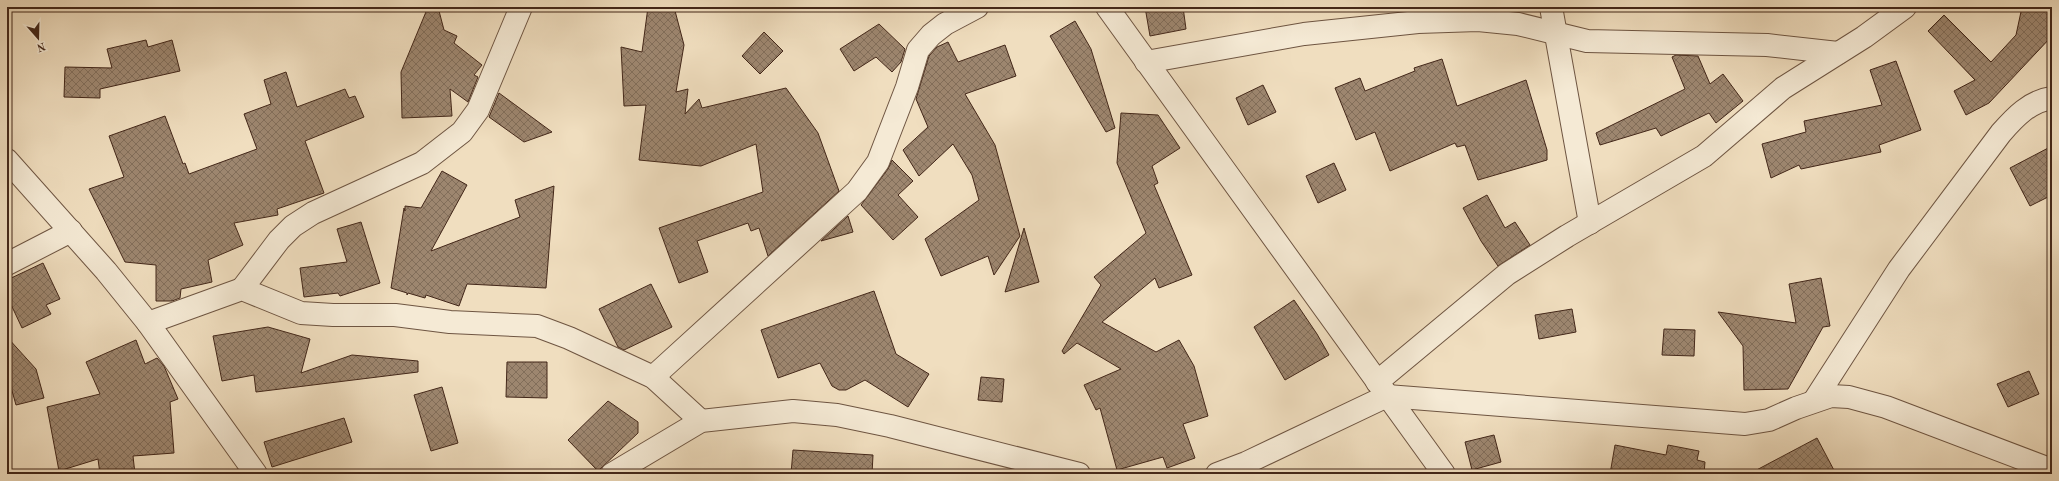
<svg xmlns="http://www.w3.org/2000/svg" width="2059" height="481" font-family="'Old Standard TT',serif">
<defs>
<pattern id="building-cross-hatch" width="8" height="8" patternUnits="userSpaceOnUse"><rect width="8" height="8" fill="#9d866f"/><path d="M0 0l8 8M0 8l8-8" fill="none" stroke="#826e5a"/></pattern>
</defs>
<rect width="100%" height="100%" fill="#f0debf"/>
<filter id="stains"><feTurbulence type="fractalNoise" baseFrequency=".005" numOctaves="4"/><feColorMatrix values="0 0 0 0 .2 0 0 0 0 .09 0 0 0 0 .02 0 0 0 .5 -.17"/></filter>
<radialGradient id="worn" r=".72"><stop offset=".6" stop-color="#630" stop-opacity="0"/><stop offset="1" stop-color="#630" stop-opacity=".3"/></radialGradient>
<!-- building -->
<g fill="url(#building-cross-hatch)" stroke="#432719">
<polygon points="428,7 438,7 444,30 457,36 454,43 482,65 474,75 478,77 468,102 450,89 452,116 402,118 401,72"/>
<polygon points="648,7 674,7 684,45 676,92 688,89 685,114 699,99 702,108 786,88 818,133 839,191 768,256 759,228 751,231 748,223 697,241 708,272 679,283 659,228 763,192 756,144 701,166 639,160 646,105 624,106 621,47 642,52"/>
<polygon points="1145,7 1183,7 1186,29 1150,36"/>
<polygon points="2022,7 2052,7 2052,36 1989,103 1966,115 1954,91 1975,80 1928,31 1944,15 1991,62 2016,35"/>
<polygon points="1075,21 1091,49 1115,128 1106,132 1050,36"/>
<polygon points="879,24 905,49 901,62 892,72 876,57 854,71 840,49"/>
<polygon points="764,32 783,51 760,74 742,56"/>
<polygon points="146,40 148,47 172,40 180,71 100,89 100,98 64,97 65,67 112,68 107,49"/>
<polygon points="948,42 958,62 1005,45 1016,76 965,94 995,145 1020,236 994,275 988,256 941,276 925,239 979,200 972,175 953,144 919,176 903,150 928,127 916,99 929,56 937,47"/>
<polygon points="1676,55 1698,56 1710,84 1723,74 1743,101 1716,123 1709,113 1661,136 1656,128 1600,145 1596,133 1685,89 1672,57"/>
<polygon points="1442,59 1457,106 1526,80 1547,150 1547,160 1478,180 1465,145 1457,147 1455,143 1390,171 1375,132 1356,140 1335,88 1360,78 1365,91 1415,71 1414,68"/>
<polygon points="1896,61 1921,130 1879,145 1881,152 1801,169 1799,165 1771,178 1762,144 1806,132 1804,121 1882,105 1870,70"/>
<polygon points="286,72 297,107 345,89 349,98 355,96 364,117 305,141 324,193 277,209 278,215 234,223 243,245 208,260 212,282 181,289 180,298 172,301 156,301 156,265 125,262 89,189 124,177 109,136 165,116 183,164 185,163 189,174 257,149 244,114 271,104 264,80"/>
<polygon points="1263,85 1276,112 1248,125 1236,98"/>
<polygon points="499,93 552,132 524,142 489,117"/>
<polygon points="1121,113 1158,115 1180,148 1152,166 1158,183 1154,185 1192,275 1159,288 1155,278 1102,322 1156,352 1179,340 1194,366 1208,416 1183,424 1195,458 1167,468 1163,457 1117,470 1100,408 1096,410 1084,385 1121,369 1077,343 1064,354 1062,351 1101,285 1094,277 1146,233 1117,163"/>
<polygon points="2052,146 2052,195 2030,206 2010,168"/>
<polygon points="892,160 913,181 898,195 918,217 893,240 861,205 888,169"/>
<polygon points="1334,163 1346,190 1318,203 1306,176"/>
<polygon points="442,171 467,185 431,251 520,217 515,200 554,186 546,288 467,284 459,306 426,295 425,298 408,293 407,295 407,293 391,288 404,208 405,211 405,206 421,208"/>
<polygon points="1487,195 1505,228 1515,222 1530,245 1498,266 1481,241 1463,208"/>
<polygon points="848,216 853,232 821,241"/>
<polygon points="361,222 380,283 340,296 338,293 304,297 300,268 347,262 337,229"/>
<polygon points="1024,228 1039,282 1005,292"/>
<polygon points="43,263 60,299 46,305 51,314 22,328 7,296 7,280"/>
<polygon points="1821,278 1830,326 1823,327 1788,389 1744,390 1743,346 1718,312 1796,323 1789,284"/>
<polygon points="651,284 672,327 624,350 618,347 599,309"/>
<polygon points="874,291 896,354 929,374 908,407 865,380 846,390 839,390 832,386 820,363 778,378 761,330"/>
<polygon points="1294,300 1317,334 1329,355 1285,380 1254,327"/>
<polygon points="1572,309 1576,332 1539,339 1535,315"/>
<polygon points="268,327 310,339 301,373 352,355 418,361 418,372 256,392 254,375 222,381 213,336"/>
<polygon points="1664,329 1695,330 1694,356 1662,355"/>
<polygon points="7,337 36,369 44,398 16,405 7,373"/>
<polygon points="136,340 145,364 157,358 164,366 178,399 170,402 174,453 133,456 135,474 100,474 98,459 59,471 47,407 100,394 86,362"/>
<polygon points="507,362 547,362 547,398 506,397"/>
<polygon points="2029,371 2039,394 2008,407 1997,384"/>
<polygon points="981,377 1004,379 1002,402 978,400"/>
<polygon points="442,387 458,443 431,451 414,395"/>
<polygon points="608,401 638,422 638,433 598,471 568,440"/>
<polygon points="344,418 352,442 272,467 264,442"/>
<polygon points="1494,435 1501,462 1472,470 1465,442"/>
<polygon points="1817,438 1836,474 1749,474"/>
<polygon points="1615,445 1666,455 1668,445 1699,451 1697,460 1705,462 1704,474 1610,474"/>
<polygon points="793,450 873,455 872,474 791,474"/>
</g>
<g fill="none" stroke-linecap="round" stroke-linejoin="round">
<defs>
<g id="minor">
<polyline points="1107,7 1444,474"/>
<polyline points="1551,7 1590,223"/>
<polyline points="1146,62 1304,34 1418,22 1478,20 1518,24 1587,41 1767,45 1838,53"/>
<polyline points="7,160 106,271 148,323 256,474"/>
<polyline points="7,264 71,231"/>
<polyline points="242,289 279,240 293,226 313,213 422,163 462,132 478,110 521,7"/>
<polyline points="148,323 242,289 301,313 333,315 395,315 450,322 537,326 569,338 653,377 701,421"/>
<polyline points="653,377 857,191 878,162 907,87 918,50 931,35 945,24 977,7"/>
<polyline points="1377,382 1507,274 1567,236 1704,156 1783,88 1864,37 1905,7"/>
<path d="M1814,401L1899,269L2001,133C2015,117 2030,101 2052,98"/>
<polyline points="612,474 701,421 793,411 837,415 890,426 1079,474"/>
<polyline points="1217,474 1246,463 1387,396 1745,424 1769,420 1796,408 1831,396 1849,397 1886,407 2052,470"/>
</g>
</defs>
<!-- minor casing -->
<use href="#minor" stroke="#6e5542" stroke-width="24"/>
<!-- minor -->
<use href="#minor" stroke="#f5ead5" stroke-width="22"/>
</g>
<!-- margin -->
<rect width="2059" height="481" fill="none" stroke="#f0debf" stroke-width="24"/>
<rect x="8" y="8" width="2043" height="465" fill="none" stroke="#432719" stroke-width="2"/>
<rect x="12" y="12" width="2035" height="457" fill="none" stroke="#432719"/>
<!-- north arrow -->
<g transform="translate(38 38) rotate(160)" stroke="#f5ead5" stroke-width="3" paint-order="stroke">
<path d="M0-3L7 15L0 10L-7 15Z" fill="#432719"/>
<text y="-6" font-size="11" font-weight="bold" text-anchor="middle" fill="#432719">N</text>
</g>
<rect width="100%" height="100%" filter="url(#stains)"/>
<rect width="100%" height="100%" fill="url(#worn)"/>
</svg>
